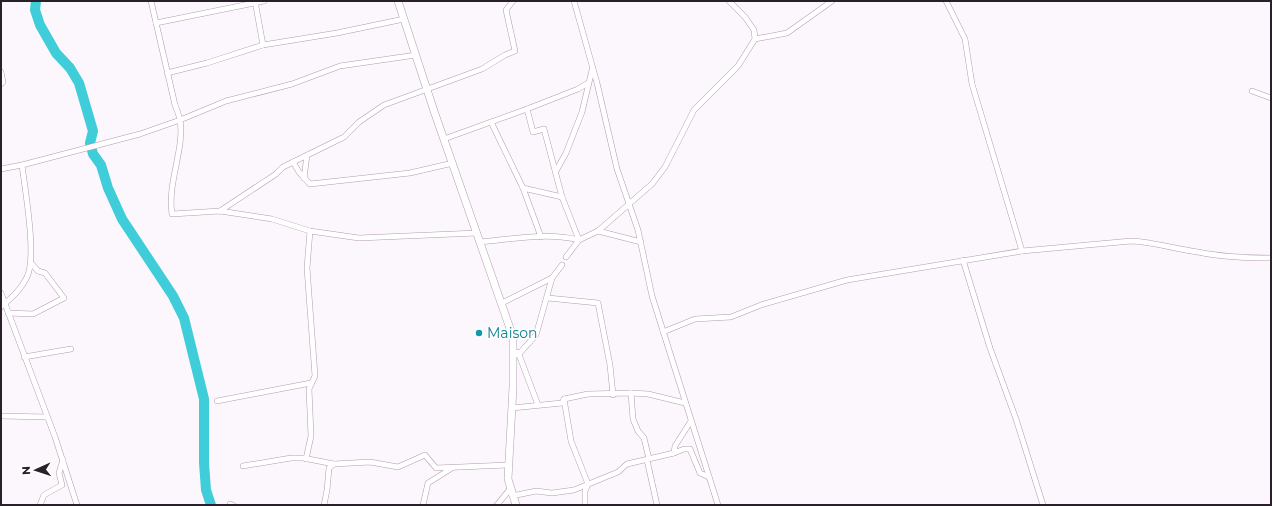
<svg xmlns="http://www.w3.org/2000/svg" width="1272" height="506" font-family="Montserrat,sans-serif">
<rect width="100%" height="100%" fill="#fcf7fc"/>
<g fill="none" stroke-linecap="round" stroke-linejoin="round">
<!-- river -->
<polyline stroke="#3ecdd9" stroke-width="10" points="36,1 35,10 40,25 56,53 70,68 79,83 93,131 90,143 93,154 101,165 108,188 122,219 173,296 184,318 204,399 204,463 206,490 211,505"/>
<defs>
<g id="street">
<path d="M151,1L175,105C177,110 179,115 180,120C185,148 167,183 172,214L220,211L272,219L310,231L359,238L477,233"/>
<polyline points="255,1 263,45"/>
<polyline points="574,1 597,83 617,169 638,230 652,296 718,505"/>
<polyline points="946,1 965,39 972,84 1022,251"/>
<polyline points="156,23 264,1"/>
<polyline points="755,39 787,33 832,1"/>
<polyline points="1,72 3,82 1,84"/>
<polyline points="167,73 207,63 263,45 337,33 404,19"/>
<polyline points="1252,91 1271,98"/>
<polyline points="527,109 533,132 544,129 562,197 579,240"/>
<polyline points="491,122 523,188 541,237"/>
<polyline points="444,139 527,109 578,89 588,83"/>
<polyline points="293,162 299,172 310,184 410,173 453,163"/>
<polyline points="1,169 22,165 140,134 180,120 226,101 292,84 340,66 416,55"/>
<polyline points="556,171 566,153 582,112 592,70"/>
<polyline points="304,178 307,155"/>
<polyline points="523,188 562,197"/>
<polyline points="220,211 276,174 283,167 344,137 359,122 384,105 482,69 505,55 515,51 506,10 513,1"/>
<polyline points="598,231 641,242"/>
<path d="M481,242C513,239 547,232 579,240"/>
<polyline points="566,257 579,240 598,231 652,184 665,167 694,110 738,66 755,39 754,30 745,17 729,1"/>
<polyline points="963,260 990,348 1016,419 1043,505"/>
<polyline points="1,293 55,437 77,505"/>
<polyline points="548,298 598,303 610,365 613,395"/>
<polyline points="502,303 552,278 562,265"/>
<path d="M1,307C11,298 21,290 27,277C37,256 25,190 22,165"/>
<polyline points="8,313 33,314 64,298 45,273 38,271 31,263"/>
<path d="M663,332L695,319L731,317L761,305L847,280L1022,251L1131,241C1154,242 1175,249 1198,252C1222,257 1246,258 1271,258"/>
<polyline points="518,352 538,405"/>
<polyline points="518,355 536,335 552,278"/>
<polyline points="24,357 71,349"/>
<polyline points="631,393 633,419 638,431 644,438 649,459"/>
<polyline points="564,399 571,441 588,484 585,491 585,505"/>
<polyline points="217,401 311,383"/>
<polyline points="512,408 562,403 564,399 588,394 631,393 648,394 685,403"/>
<polyline points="1,416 47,417"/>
<polyline points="674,453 675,446 691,421"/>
<polyline points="306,459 311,436 309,389 315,376 307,268 310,231"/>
<polyline points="647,460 657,505"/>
<polyline points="243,466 291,458 303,458 334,464"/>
<polyline points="512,496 536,491 552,493 574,490 618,472 627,464 674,453 684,449 690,449 700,473 709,477"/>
<polyline points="230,504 233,505"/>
<polyline points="40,505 44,495 62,485 59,473 63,460"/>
<polyline points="324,505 327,490 329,468 334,464 370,462 398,467 425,455 436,468 508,465"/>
<polyline points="423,505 428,483 452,468"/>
<polyline points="497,505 510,489"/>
</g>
<polyline id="secondary" points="398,1 434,111 513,337 513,387 508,479 516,505"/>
</defs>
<!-- street casing -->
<use href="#street" stroke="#b29bb1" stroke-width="6"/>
<!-- secondary casing -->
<use href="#secondary" stroke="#b29bb1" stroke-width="8"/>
<!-- street -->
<use href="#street" stroke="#fff" stroke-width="5"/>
<!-- secondary -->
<use href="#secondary" stroke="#fff" stroke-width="7"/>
</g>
<!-- markers -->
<circle fill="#0f9aa8" stroke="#fff" stroke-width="1.5" cx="479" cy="333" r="4"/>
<g text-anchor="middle" stroke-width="3" stroke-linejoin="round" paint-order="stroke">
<!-- culture labels -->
<g font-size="14" fill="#0d838f" stroke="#fff" text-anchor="start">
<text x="487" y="338">Maison</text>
</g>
</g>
<!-- border -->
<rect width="1272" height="506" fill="none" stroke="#292029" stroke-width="4"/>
<!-- north arrow -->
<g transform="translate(36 470) rotate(267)" stroke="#ffffff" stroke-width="3" paint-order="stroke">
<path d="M0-3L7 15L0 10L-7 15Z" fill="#292029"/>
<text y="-6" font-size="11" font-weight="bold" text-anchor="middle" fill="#292029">N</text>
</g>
</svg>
